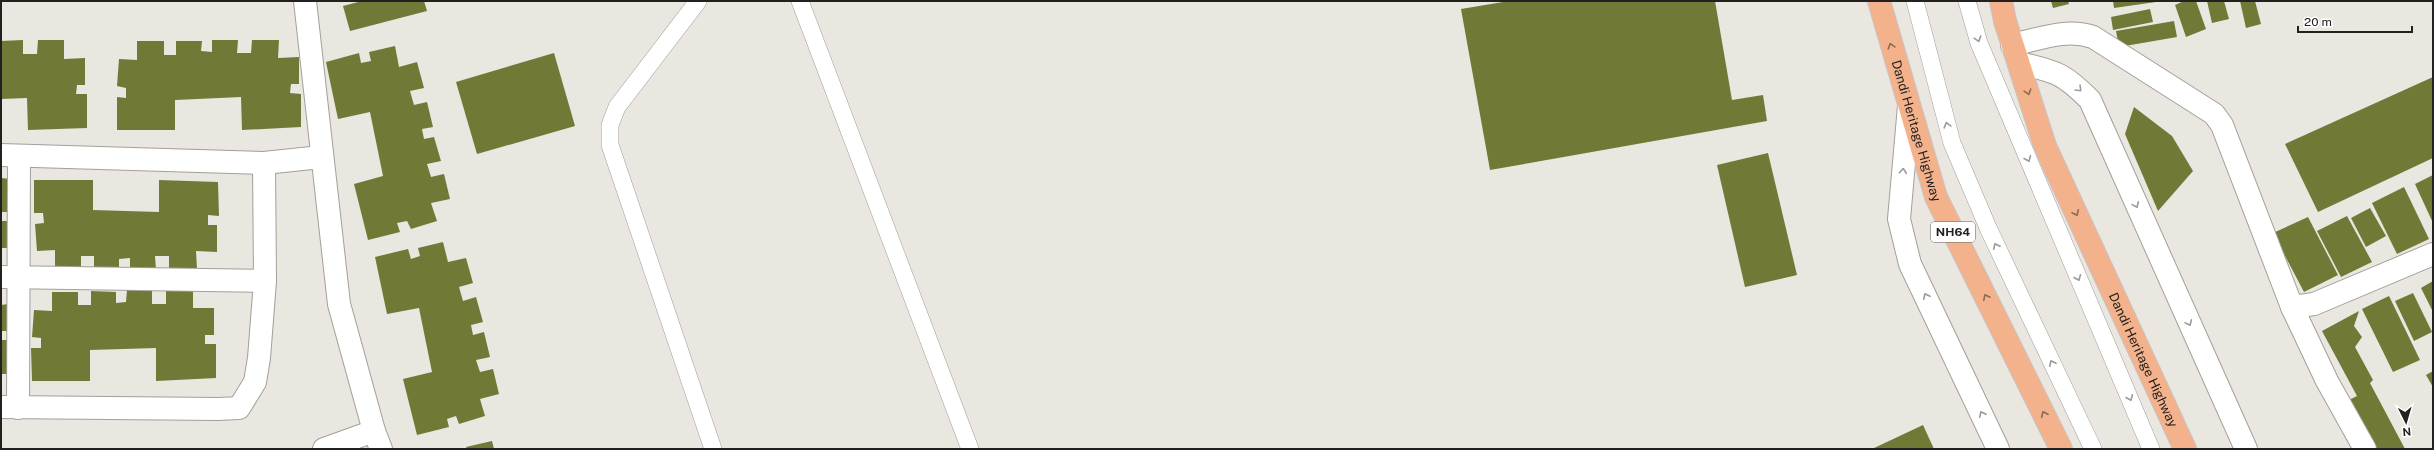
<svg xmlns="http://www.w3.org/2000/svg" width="2434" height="450" font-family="'Public Sans',sans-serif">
<rect width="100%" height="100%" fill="#eae6e0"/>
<!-- building -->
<g fill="#717937">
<polygon points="362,1 424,1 427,11 350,31 343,6"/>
<polygon points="1509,1 1715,1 1732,100 1763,95 1767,121 1490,170 1461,9"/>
<polygon points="2051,1 2068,1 2069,4 2053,8"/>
<polygon points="2113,1 2156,1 2156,2 2114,8"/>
<polygon points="2184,1 2196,1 2206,29 2186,37 2175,5"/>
<polygon points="2207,1 2224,1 2229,19 2212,23"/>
<polygon points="2240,1 2255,1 2261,24 2246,28"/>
<polygon points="2150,9 2153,22 2113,30 2111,17"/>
<polygon points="2174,21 2177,37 2119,47 2116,31"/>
<polygon points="23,40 23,54 37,54 38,40 64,40 64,59 85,58 85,85 77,85 76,94 87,94 87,128 28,130 27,98 1,99 1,41"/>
<polygon points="212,40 238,40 237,53 251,53 252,40 279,40 278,58 299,57 299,84 291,84 290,93 301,94 301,127 242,130 241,97 175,100 175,130 117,130 117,97 126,98 126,88 117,86 119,59 137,60 137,41 164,41 164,55 176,55 176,41 202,41 201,51 212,52"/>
<polygon points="395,46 399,67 417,62 424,88 410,91 414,105 427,102 433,127 422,129 424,139 434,137 441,161 427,164 431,177 444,174 450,199 431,203 437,221 411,229 407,221 397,223 400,232 368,240 354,184 383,176 370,112 338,119 326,62 359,53 361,63 371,61 369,52"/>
<polygon points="554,53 575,126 477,154 456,82"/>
<polygon points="2433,77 2433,158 2318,212 2285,144"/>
<polygon points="2134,107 2172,136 2193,171 2158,211 2125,134"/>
<polygon points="1768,153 1797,275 1745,287 1717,165"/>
<polygon points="2433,175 2433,223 2415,184"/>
<polygon points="1,178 11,179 11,212 1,212"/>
<polygon points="34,180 93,180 93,210 159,212 159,180 218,182 219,216 208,215 208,225 217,225 217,252 196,251 197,269 169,270 169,256 155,256 156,270 130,270 130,258 119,259 119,269 94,270 94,256 81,256 81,269 55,270 55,250 37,251 35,224 44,223 43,213 34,213"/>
<polygon points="2404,187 2429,239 2397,254 2372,203"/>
<polygon points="2370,208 2386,236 2366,247 2351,218"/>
<polygon points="2347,216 2372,262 2341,277 2317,231"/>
<polygon points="2308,217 2338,275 2304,292 2273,233"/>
<polygon points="1,221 9,221 10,248 1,248"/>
<polygon points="443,242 448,262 466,258 473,283 459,287 463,301 476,297 483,322 471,325 473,335 484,332 490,357 476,360 480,372 493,369 499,394 480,399 485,416 459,424 456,416 447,419 449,427 417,435 403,379 432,372 419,308 387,314 375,257 408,249 411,259 420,256 418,248"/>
<polygon points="2433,281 2433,312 2421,288"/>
<polygon points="127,290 152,290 152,304 166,304 166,290 193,291 193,308 214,308 214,335 205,335 205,344 216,344 216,378 156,381 156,348 90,350 90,381 32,381 31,348 41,348 41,338 32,337 34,310 52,311 52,292 78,292 78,305 91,305 91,291 116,292 116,303 126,302"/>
<polygon points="2413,293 2432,332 2414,341 2395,301"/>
<polygon points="2389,296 2420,360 2393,372 2362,309"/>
<polygon points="8,304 8,331 1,331 1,305"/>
<polygon points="2359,311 2354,326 2362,337 2355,347 2373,380 2370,383 2405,449 2374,449 2349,400 2357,396 2322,331"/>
<rect x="1" y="340" width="8" height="34"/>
<polygon points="2433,371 2433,387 2426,375"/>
<polygon points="1923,425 1934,449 1872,449"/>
<polygon points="492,441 494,449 467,449 466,447"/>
</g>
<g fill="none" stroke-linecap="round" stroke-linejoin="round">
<defs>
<g id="service">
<polyline points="698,1 617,107 610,125 610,145 713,449"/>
<polyline points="800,1 970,449"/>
<polyline points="1915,1 1952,143 1989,230 2093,449"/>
<polyline points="1967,1 1979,43 2151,449"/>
</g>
<g id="minor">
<polyline points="305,1 339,304 374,431 381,449"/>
<path d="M2012,45C2040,39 2066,28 2093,37L2214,114L2222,125L2292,307L2314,304L2433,254"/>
<polyline points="1,155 264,163 321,157"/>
<polyline points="1,277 265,281"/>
<polyline points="2292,307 2327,381 2365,449"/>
<polyline points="1,407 218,409 239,408 255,382 259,358 265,281 264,163"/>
<polyline points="18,408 19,156"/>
<polyline points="324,449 374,431"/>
</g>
<g id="tertiary">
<path d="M2019,63C2056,72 2062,72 2090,100L2246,449"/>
<polyline points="1909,106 1899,219 1910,264 1998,449"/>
</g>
<g id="trunk">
<path id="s1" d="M1879,1L1936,197L2061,449"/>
<path id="s2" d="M2001,1L2005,21L2045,146L2185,449"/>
</g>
</defs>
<!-- service casing -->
<use href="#service" stroke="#a39f99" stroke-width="18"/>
<!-- minor casing -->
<use href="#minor" stroke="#a39f99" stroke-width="24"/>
<!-- tertiary casing -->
<use href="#tertiary" stroke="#a39f99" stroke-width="24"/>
<!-- trunk casing -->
<use href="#trunk" stroke="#c6c5c5" stroke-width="24"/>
<!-- service -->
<use href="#service" stroke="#fff" stroke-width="17"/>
<!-- minor -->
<use href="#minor" stroke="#fff" stroke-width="22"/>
<!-- tertiary -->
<use href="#tertiary" stroke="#fff" stroke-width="22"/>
<!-- trunk -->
<use href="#trunk" stroke="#f4b28c" stroke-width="22"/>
</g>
<!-- one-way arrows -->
<defs><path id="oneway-chevron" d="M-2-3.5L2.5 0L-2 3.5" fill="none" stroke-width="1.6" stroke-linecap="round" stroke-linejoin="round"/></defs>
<g stroke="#9c9b9a">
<use href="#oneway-chevron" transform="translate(1978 39) rotate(73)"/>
<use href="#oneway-chevron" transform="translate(2079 89) rotate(45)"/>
<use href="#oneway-chevron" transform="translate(1947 125) rotate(-105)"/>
<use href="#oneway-chevron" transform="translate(2028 159) rotate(67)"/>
<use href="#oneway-chevron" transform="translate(1903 171) rotate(-85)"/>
<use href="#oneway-chevron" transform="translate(2136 205) rotate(66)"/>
<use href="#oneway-chevron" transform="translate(1996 246) rotate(-115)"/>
<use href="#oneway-chevron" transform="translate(2078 278) rotate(67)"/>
<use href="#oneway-chevron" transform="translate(1926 296) rotate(-115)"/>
<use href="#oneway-chevron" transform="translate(2189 323) rotate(66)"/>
<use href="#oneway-chevron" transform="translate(2052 363) rotate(-115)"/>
<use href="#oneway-chevron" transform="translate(2130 398) rotate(67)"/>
<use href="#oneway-chevron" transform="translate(1982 414) rotate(-115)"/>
</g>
<g stroke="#8c6a56">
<use href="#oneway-chevron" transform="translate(1891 46) rotate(-106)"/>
<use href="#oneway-chevron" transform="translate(2028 92) rotate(72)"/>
<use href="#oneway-chevron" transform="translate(2076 213) rotate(65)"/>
<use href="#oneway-chevron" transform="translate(1986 297) rotate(-117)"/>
<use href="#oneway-chevron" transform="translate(2044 414) rotate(-115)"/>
</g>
<g text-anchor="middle" stroke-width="4" stroke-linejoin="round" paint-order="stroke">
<!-- shield labels -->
<rect fill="#fff" stroke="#656462" stroke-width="1" x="1931" y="222" width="44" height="20" rx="3"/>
<g font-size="12" font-weight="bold" fill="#23211f">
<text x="1953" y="236">NH64</text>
</g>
<!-- street labels -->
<g font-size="13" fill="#23211f" stroke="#fff">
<text dy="5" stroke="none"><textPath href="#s1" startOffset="135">Dandi Heritage Highway</textPath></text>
<text dy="5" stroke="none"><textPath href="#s2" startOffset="387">Dandi Heritage Highway</textPath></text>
</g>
</g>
<!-- border -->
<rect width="2434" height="450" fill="none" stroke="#23211f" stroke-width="4"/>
<!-- north arrow -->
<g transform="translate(2406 422) rotate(175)" stroke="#ffffff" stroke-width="3" paint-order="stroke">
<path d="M0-3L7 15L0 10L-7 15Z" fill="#23211f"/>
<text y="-6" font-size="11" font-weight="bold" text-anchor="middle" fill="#23211f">N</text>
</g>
<!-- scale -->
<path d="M2298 26v6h114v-6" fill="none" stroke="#23211f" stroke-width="2"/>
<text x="2304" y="26" font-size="12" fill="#23211f" stroke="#ffffff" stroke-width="3" paint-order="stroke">20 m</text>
</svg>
